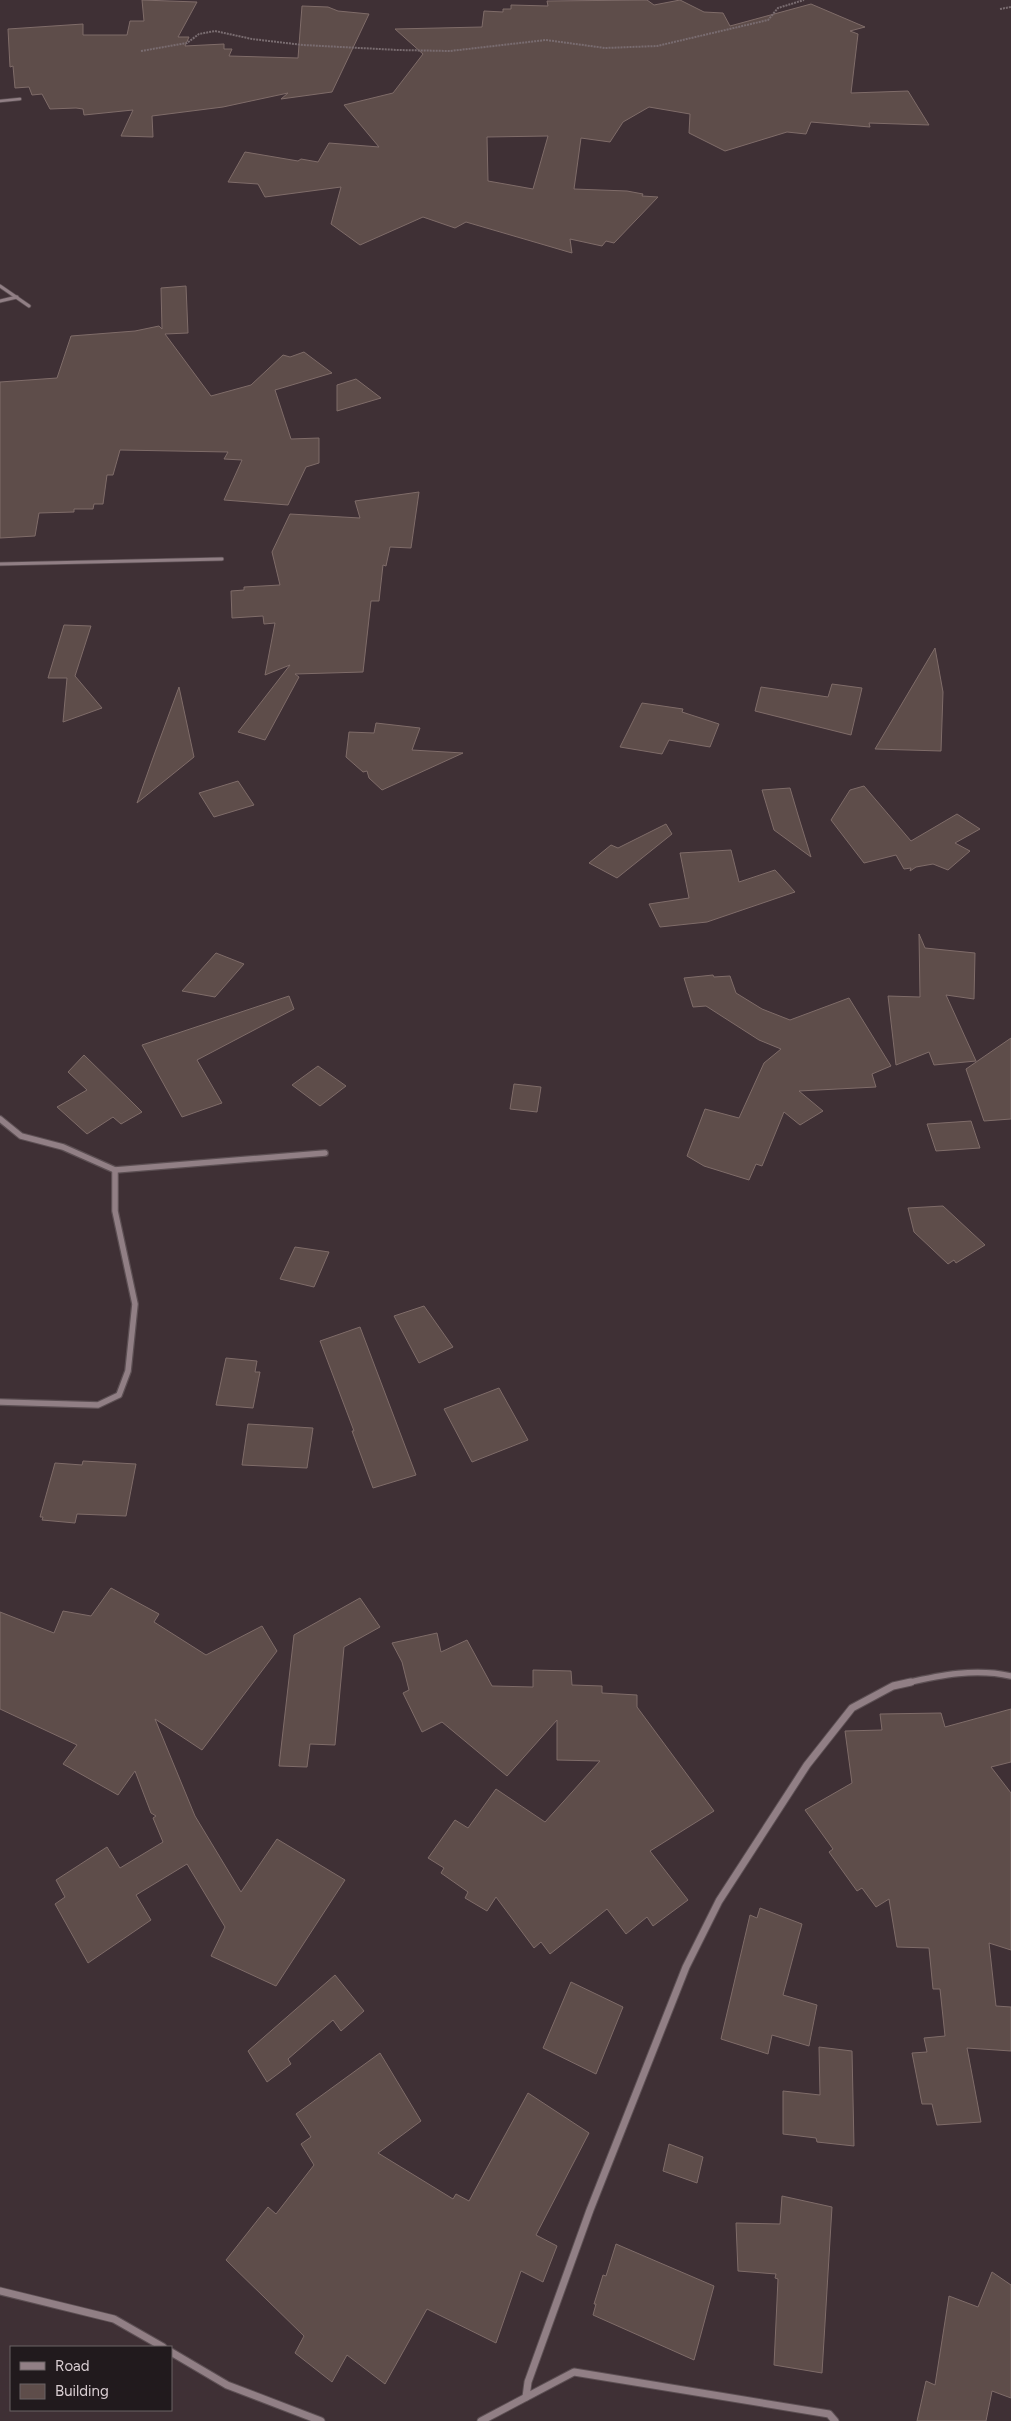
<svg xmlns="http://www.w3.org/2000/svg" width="1011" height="2421" font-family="Figtree,sans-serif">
<rect width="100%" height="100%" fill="#3f3035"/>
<!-- building -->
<g fill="#5e4d4a" stroke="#7f6c69" fill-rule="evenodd">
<polygon points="142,0 197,2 178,37 189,37 185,46 224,44 224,49 232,49 229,56 298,58 302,6 328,7 338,11 369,14 332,92 281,99 288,93 223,107 152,116 153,137 121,136 133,110 84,115 83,109 76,108 50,109 42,94 32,95 29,87 15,88 13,66 10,67 8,29 83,24 83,35 127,35 130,21 144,21"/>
<path d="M647,0L654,5L680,0L704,12L723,13L730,26L811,4L865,27L850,31L858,34L851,93L908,91L929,125L869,123L870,127L811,122L806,134L787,132L725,151L689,133L690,114L649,107L623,122L610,142L581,138L574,189L627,191L643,194L642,196L658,197L614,243L606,241L602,246L570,239L572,253L466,222L455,228L423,217L360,245L331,224L341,187L265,197L258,184L228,182L245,152L298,161L301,159L318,162L329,143L379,147L344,105L393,93L423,54L395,29L482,27L484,11L503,12V9H511V5L548,6L547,1ZM548,136L533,189L488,181L487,137Z"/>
<polygon points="186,286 188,333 165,334 211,396 251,385 283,355 290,357 304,352 332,373 275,390 291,439 319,438 319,463 306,467 288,505 224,500 242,460 224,459 228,452 120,450 113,475 107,475 103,504 94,504 93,509 74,509 74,512 39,513 35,536 0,538 0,382 57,378 71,336 135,331 159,326 162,329 161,288"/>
<polygon points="356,379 381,398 337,411 337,385"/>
<polygon points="419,492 411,548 390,547 386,566 383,565 379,601 371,601 363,672 295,674 299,677 265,740 238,732 290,665 265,675 275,623 264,624 263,616 232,618 231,591 244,590 244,587 280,585 272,552 290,514 360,518 355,501"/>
<polygon points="64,625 91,626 75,676 102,708 63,722 67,678 48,678"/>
<polygon points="935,648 943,692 941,751 875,749"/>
<polygon points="832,684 862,688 851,735 755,711 761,687 828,697"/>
<polygon points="179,687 194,757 137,803 154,755"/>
<polygon points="642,703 683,709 682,712 719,724 710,747 669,740 662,754 620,747"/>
<polygon points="376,723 420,728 412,750 463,753 382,790 369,778 367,771 363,772 346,757 349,732 374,733"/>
<polygon points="238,781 254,805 214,817 199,793"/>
<polygon points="864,786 911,841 957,814 980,829 955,843 970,851 948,870 933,864 916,867 910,871 911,868 904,869 896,855 864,863 831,820 850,790"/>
<polygon points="790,788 798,815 811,857 774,830 762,790"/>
<polygon points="666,824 672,834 617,878 589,863 611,845 618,848"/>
<polygon points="731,850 739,882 775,870 795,892 707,922 660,927 649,904 689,898 680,853"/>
<polygon points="919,934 925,948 975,953 974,999 946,995 976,1061 934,1065 929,1052 896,1065 888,996 920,997"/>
<polygon points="216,953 244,964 215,997 182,991"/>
<polygon points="713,975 714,977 730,976 736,993 762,1009 790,1020 849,998 891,1066 872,1074 876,1087 799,1091 823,1111 800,1125 784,1112 762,1166 756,1164 749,1180 704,1166 687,1156 705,1109 739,1118 764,1063 781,1049 759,1040 706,1006 693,1007 684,978"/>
<polygon points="289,996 294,1009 197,1060 222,1103 182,1117 142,1045"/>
<polygon points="1011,1038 1011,1119 984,1121 966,1069"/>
<polygon points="84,1055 134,1104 142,1112 121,1124 113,1117 87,1134 57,1107 87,1090 68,1072"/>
<polygon points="318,1066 346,1086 320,1106 292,1085"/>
<polygon points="514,1084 541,1087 537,1112 510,1109"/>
<polygon points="971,1121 980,1148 936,1151 927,1124"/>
<polygon points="943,1206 985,1245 956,1263 954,1260 948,1264 914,1232 908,1208"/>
<polygon points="295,1247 329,1252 314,1287 280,1279"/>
<polygon points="424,1306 453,1347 419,1363 394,1316"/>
<polygon points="360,1327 416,1475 373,1488 352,1431 354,1431 320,1341"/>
<polygon points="226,1358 257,1361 255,1372 260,1372 253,1408 216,1405"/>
<polygon points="499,1388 528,1440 472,1462 444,1409"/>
<polygon points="248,1424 313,1428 307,1468 242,1465"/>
<polygon points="83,1461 136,1464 126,1516 77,1514 75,1523 42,1520 43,1517 40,1517 55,1463 82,1465"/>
<polygon points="111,1588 159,1614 154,1622 206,1655 262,1626 277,1651 202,1750 155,1719 195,1816 241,1892 277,1839 345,1880 276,1986 211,1956 225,1927 187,1864 136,1895 151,1920 88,1963 55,1904 65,1897 56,1880 107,1847 120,1868 163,1842 153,1818 156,1816 151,1813 135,1771 118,1795 63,1764 77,1745 0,1709 0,1612 54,1633 63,1611 91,1616"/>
<polygon points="360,1598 380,1627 344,1647 335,1745 310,1744 307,1767 279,1766 294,1635"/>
<polygon points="437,1633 441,1652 467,1640 492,1686 533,1687 533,1670 571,1671 572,1685 602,1686 602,1693 637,1695 637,1707 714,1811 650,1851 688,1900 653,1926 647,1917 626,1934 607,1909 550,1954 541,1942 534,1948 496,1897 487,1911 465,1898 468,1892 441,1873 444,1868 428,1858 455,1820 468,1828 496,1789 545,1822 600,1761 557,1760 557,1720 507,1776 442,1722 422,1732 403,1693 409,1690 402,1662 392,1643"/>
<polygon points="1011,1709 1011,1762 991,1767 1011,1793 1011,1950 989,1943 996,2006 1011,2007 1011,2051 967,2048 981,2122 937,2125 932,2104 922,2104 912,2053 927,2052 924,2038 945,2036 940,1989 933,1989 929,1948 897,1947 889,1899 876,1907 862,1888 857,1891 829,1852 833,1849 805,1810 852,1783 845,1731 882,1730 880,1714 941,1713 945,1727"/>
<polygon points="760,1908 802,1924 783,1995 817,2005 809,2046 772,2035 768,2054 721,2039 750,1915 757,1918"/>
<polygon points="335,1975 364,2011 341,2031 333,2020 288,2059 291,2064 267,2082 248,2051"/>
<polygon points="571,1982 623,2007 596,2074 543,2048"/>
<polygon points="819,2047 852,2051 854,2146 817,2142 816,2138 783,2134 783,2091 820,2095"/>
<polygon points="380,2053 421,2121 378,2153 453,2199 456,2194 469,2201 528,2093 589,2133 536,2235 557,2246 543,2282 521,2271 496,2343 427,2309 385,2384 347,2355 332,2382 295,2353 304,2336 226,2260 268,2207 276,2214 314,2165 301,2144 311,2137 296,2114"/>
<polygon points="669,2144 703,2157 697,2183 663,2171"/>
<polygon points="782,2196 832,2207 822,2373 774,2365 778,2279 775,2278 776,2274 738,2271 736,2223 780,2224"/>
<polygon points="616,2244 714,2286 694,2360 593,2315 596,2304 594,2304 603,2275 606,2276"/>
<polygon points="992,2272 1011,2285 1011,2398 992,2391 986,2421 917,2421 926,2381 935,2385 949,2296 978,2307"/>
</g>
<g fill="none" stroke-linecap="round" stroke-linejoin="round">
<defs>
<polyline id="street-far3" points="0,101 20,99"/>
<g id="street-far2">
<polyline points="0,286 29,306"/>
<polyline points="0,301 17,297"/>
<polyline points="0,564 222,559"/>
</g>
<g id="street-far1">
<polyline points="0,1119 21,1136 63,1147 115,1170 325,1153"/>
<polyline points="0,1402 98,1405 119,1395 128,1371 135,1304 115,1211 115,1170"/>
<path d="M906,1683C941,1675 975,1668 1011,1676"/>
</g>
<g id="street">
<polyline points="0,2291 114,2319 163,2347"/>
<polyline points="171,2352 227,2385 321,2421"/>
<polyline points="526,2397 528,2382 590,2210 686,1967 719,1901 807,1765 852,1708 893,1686 911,1682"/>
<polyline points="481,2421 574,2372 829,2414 835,2421"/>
</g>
</defs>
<!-- street-far3 casing -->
<use href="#street-far3" stroke="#5c4f53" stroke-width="4"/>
<!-- street-far2 casing -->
<use href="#street-far2" stroke="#5c4f53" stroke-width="4.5"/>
<!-- street-far1 casing -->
<use href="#street-far1" stroke="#5c4f53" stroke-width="8"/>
<!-- street casing -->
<use href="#street" stroke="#5c4f53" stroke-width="9"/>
<!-- path -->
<g stroke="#796c70" stroke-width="2" stroke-dasharray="2 1" stroke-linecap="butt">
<polyline points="1000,9 1011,7"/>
<polyline points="141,51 187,43 199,34 215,31 252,39 303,45 398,50 450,51 546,40 605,48 657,46 768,20 778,8 804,0"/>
</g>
<!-- street-far3 -->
<use href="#street-far3" stroke="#917f85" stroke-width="2.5"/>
<!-- street-far2 -->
<use href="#street-far2" stroke="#917f85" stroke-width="3"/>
<!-- street-far1 -->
<use href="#street-far1" stroke="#917f85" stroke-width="5.5"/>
<!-- street -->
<use href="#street" stroke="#917f85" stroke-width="7"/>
</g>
<!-- legend -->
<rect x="10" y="2346" width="162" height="65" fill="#211a1d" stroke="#6b6265"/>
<rect x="20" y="2362" width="25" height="8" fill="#917f85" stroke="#6b6265"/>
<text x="55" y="2371" font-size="15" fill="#d9ced2">Road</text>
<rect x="20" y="2384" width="25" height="15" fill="#5e4d4a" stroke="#6b6265"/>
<text x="55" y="2396" font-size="15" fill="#d9ced2">Building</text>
</svg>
